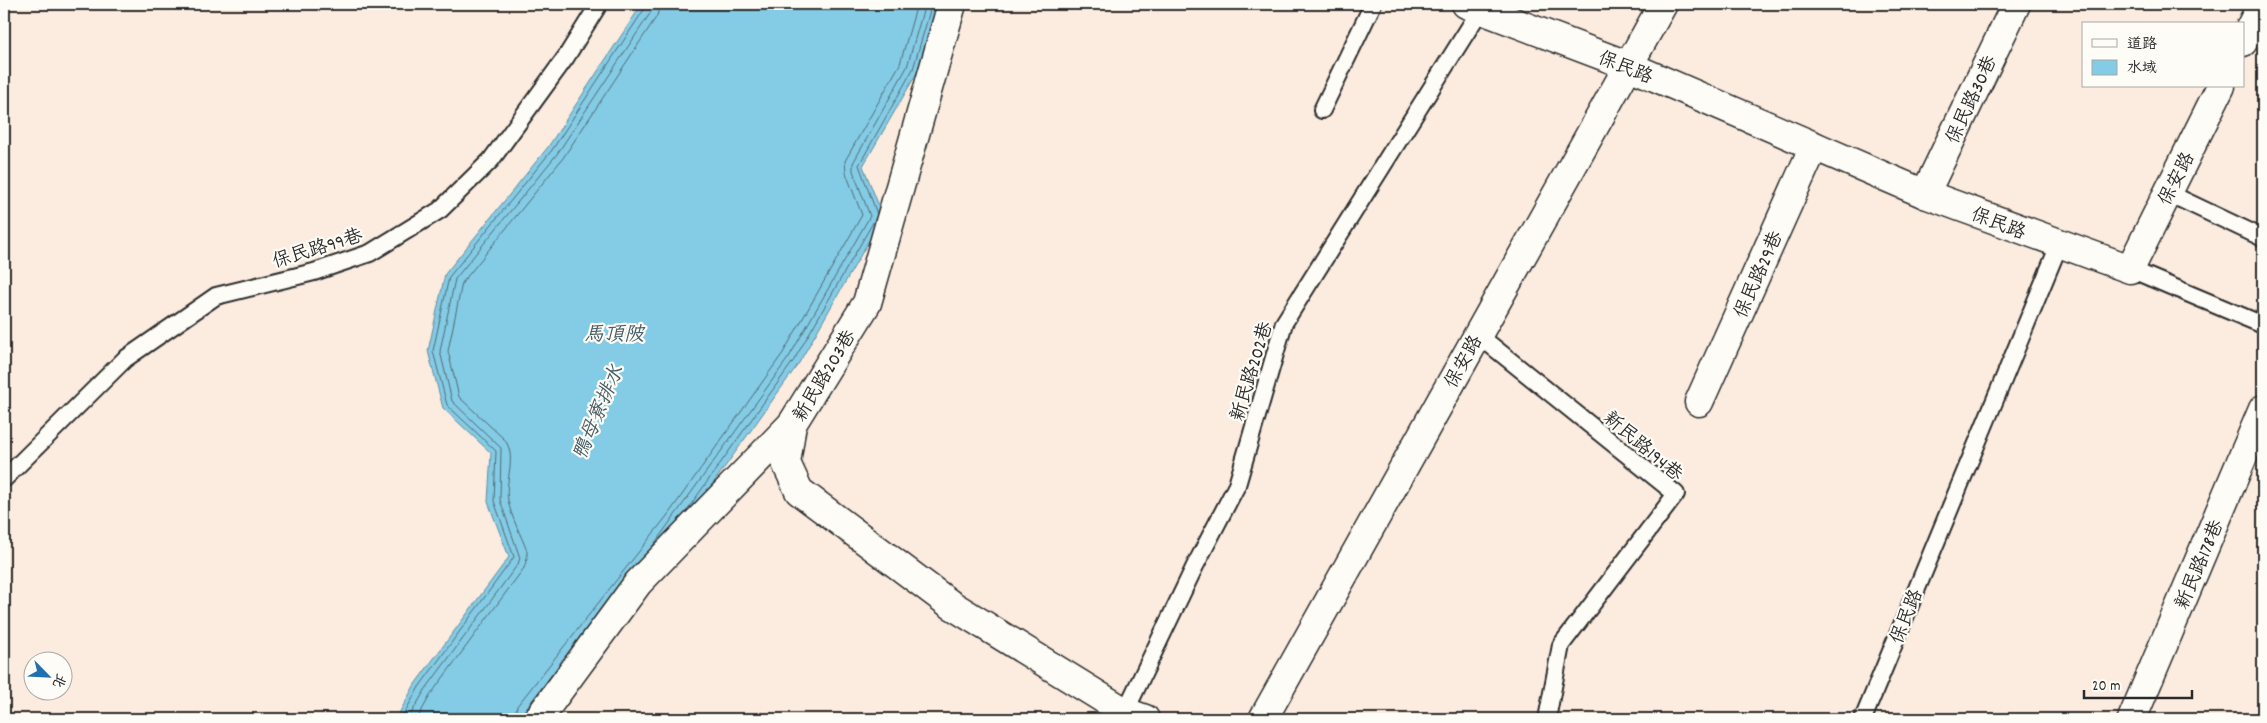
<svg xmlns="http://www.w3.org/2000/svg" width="2267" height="723" font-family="Dekko,'LXGW WenKai TC',sans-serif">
<rect width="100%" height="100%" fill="#fbecdf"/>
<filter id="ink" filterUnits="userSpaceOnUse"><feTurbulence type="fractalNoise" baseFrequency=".02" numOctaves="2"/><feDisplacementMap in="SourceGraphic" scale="10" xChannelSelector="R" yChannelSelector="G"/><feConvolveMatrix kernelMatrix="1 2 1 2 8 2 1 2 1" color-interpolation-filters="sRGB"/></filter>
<g filter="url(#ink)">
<!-- water -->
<polygon fill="#84cbe5" stroke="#608b9b" points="642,4 937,4 918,71 863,166 883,216 799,363 682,527 531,719 396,719 415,684 509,557 488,502 491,453 443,408 428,351 445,274 548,147"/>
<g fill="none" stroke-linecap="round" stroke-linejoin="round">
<!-- shore -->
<g stroke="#4f6b75" stroke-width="1">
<polyline points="877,214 859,165 913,69 932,4"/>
<polyline points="687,510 794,360 875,219"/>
<polyline points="652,547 789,357 870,216 853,171 853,163 907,67 925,4"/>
<polyline points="401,719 419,687 514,557 494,501 496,451 447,405 433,351 449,277 552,150 645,8 646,4"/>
<polyline points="408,719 425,690 518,564 520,558 500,500 501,448 452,401 440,351 455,279 557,154 651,12 652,4"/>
<path d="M417,719L431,694L524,568L527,559V551C521,535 511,517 508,500C504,481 518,456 504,439L459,397L448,351L462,283L563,158L657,16L660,4"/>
<polyline points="514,719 517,706 667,516 783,353 862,215 846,173 845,161 900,64 917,4"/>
<polyline points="521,719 524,711 554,672"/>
</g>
<defs>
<g id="lane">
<polyline points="1322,110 1373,4"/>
<polyline points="2168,193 2263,238"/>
<polyline points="2130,269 2263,325"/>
<polyline points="1477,334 1676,494 1561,645 1547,719"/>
<polyline points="4,479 125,359 216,296 314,272 370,253 440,210 491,160 566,57 599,4"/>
<polyline points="1125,712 1195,566 1237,485 1284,323 1481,9"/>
<polyline points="1863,719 2059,245"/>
</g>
<g id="street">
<polyline points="952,4 867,303 792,424 786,463 799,491 950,604 1125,712 1145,719"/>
<polyline points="2243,42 2262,4"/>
<polyline points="1627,65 1925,194 2130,269 2221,86"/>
<polyline points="1925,194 2016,4"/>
<polyline points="1699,402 1814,146"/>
<polyline points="538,719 638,583 792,424"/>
<polyline points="2132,719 2263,409"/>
</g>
<g id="secondary">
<polyline points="1466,4 1627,65"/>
<polyline points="1263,719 1663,4"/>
</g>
</defs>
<!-- lane casing -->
<use href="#lane" stroke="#2b2b2b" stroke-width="20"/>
<!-- street casing -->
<use href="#street" stroke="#2b2b2b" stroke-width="31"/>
<!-- secondary casing -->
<use href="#secondary" stroke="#2b2b2b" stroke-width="31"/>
<!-- lane -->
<use href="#lane" stroke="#fdfcf7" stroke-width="16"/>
<!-- street -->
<use href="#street" stroke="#fdfcf7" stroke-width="28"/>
<!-- secondary -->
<use href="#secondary" stroke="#fdfcf7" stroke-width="28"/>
</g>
</g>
<g text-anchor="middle" stroke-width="4.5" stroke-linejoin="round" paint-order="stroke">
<!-- street labels -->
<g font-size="19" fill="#2b2b2b" stroke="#fdfcf7">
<text transform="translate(1626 66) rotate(22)" y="7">保民路</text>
<text transform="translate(1970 99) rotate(-65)" y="7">保民路30巷</text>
<text transform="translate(2175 178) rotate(-63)" y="7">保安路</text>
<text transform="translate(1999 222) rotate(21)" y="7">保民路</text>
<text transform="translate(317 247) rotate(-17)" y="7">保民路99巷</text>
<text transform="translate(1757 274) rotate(-66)" y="7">保民路29巷</text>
<text transform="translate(1462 361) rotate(-61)" y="7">保安路</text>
<text transform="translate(1250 371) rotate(-73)" y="7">新民路202巷</text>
<text transform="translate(823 375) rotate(-59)" y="7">新民路203巷</text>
<text transform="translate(1644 445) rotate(40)" y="7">新民路194巷</text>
<text transform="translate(2198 564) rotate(-67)" y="7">新民路178巷</text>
<text transform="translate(1905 616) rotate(-68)" y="7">保民路</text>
</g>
<!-- water labels -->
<g font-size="20" font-style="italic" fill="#465b63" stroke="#fdfcf7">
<text x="614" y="340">馬頂陂</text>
<text transform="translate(597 412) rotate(-67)" y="7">鴨母寮排水</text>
</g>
</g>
<!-- margin -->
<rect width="2267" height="723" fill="none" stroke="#fdfcf7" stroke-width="20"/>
<rect x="10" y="10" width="2247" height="703" fill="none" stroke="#2b2b2b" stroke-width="2" filter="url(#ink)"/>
<!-- legend -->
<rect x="2082" y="22" width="162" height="65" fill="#fdfcf7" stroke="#a9a8a5"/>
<rect x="2092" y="39" width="25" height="8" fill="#fdfcf7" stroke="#a9a8a5"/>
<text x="2127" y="48" font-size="15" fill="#2b2b2b">道路</text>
<rect x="2092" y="60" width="25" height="15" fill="#84cbe5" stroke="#a9a8a5"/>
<text x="2127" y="72" font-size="15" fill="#2b2b2b">水域</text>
<!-- north arrow -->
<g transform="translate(48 676) rotate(114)"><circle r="24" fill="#fdfcf7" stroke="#a9a8a5"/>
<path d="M0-4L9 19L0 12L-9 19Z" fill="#1f6fb2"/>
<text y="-8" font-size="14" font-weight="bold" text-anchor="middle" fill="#2b2b2b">北</text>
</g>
<!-- scale -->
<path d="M2084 690v8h108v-8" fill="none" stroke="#2b2b2b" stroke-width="2.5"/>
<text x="2092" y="690" font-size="15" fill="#2b2b2b" stroke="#fdfcf7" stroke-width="4" paint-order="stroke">20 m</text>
</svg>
